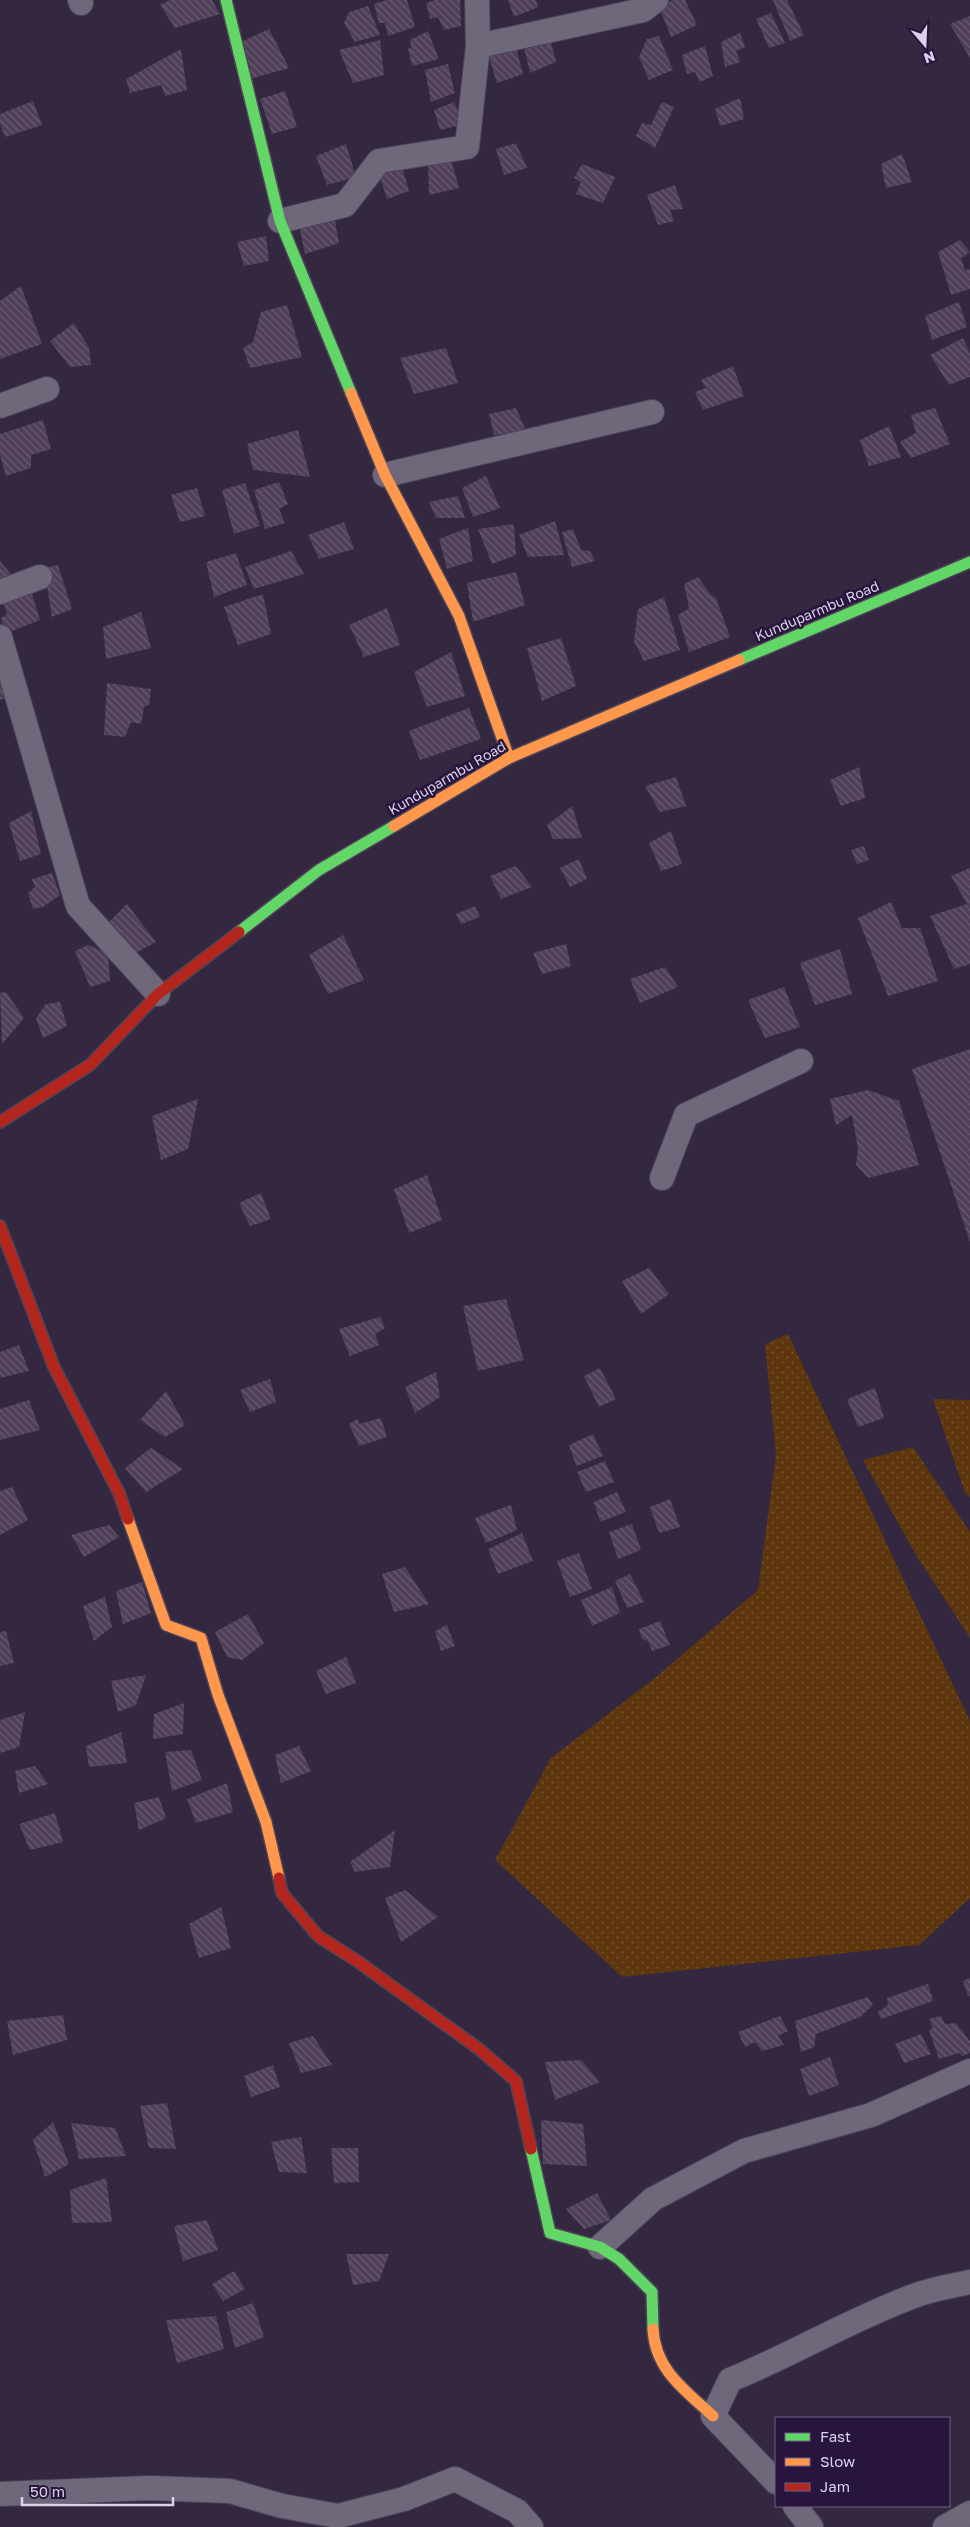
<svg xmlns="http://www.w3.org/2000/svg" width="970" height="2527" font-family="'Golos Text',sans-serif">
<defs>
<pattern id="grass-dots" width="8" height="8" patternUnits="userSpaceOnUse" patternTransform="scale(1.25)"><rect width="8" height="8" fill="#5d360e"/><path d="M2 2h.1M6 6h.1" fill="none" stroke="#745231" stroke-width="1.8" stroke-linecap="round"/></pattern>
<pattern id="building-back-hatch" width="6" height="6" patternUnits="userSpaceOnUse" patternTransform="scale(1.25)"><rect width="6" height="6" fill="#503f59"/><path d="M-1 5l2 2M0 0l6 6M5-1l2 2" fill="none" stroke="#695a71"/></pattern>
</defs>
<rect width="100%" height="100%" fill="#33283f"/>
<!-- grass -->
<g fill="url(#grass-dots)">
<polygon points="788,1334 970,1721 970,1898 919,1945 622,1977 495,1860 551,1758 656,1677 758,1590 776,1455 765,1344"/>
<polygon points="933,1399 970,1400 970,1497 965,1493"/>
<polygon points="913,1447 970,1532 970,1638 916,1555 863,1460"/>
</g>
<!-- building -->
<g fill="url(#building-back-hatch)">
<polygon points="170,0 212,0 220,14 175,28 160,5"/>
<polygon points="387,0 407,0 415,27 388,36 385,23 379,23 374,4"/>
<polygon points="435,0 460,0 461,26 444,30 438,17 430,19 426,3"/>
<polygon points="508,0 536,0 538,7 514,17"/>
<polygon points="673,0 685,0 697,25 671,37 659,7"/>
<polygon points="773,0 787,0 804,35 790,41"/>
<polygon points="368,6 380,35 355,42 344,23 349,12"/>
<polygon points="771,13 785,43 769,48 756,19"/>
<polygon points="970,16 970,58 950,24"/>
<polygon points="269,29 289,68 250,79 239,43"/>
<polygon points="428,31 439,59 412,66 408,49 411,48 410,40"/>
<polygon points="548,31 556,62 530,73 523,44"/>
<polygon points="740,33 745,47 736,51 740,62 725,67 721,42"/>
<polygon points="659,36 673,70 649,80 639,57 647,39"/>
<polygon points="380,40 384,75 353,83 339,50"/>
<polygon points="515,44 523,74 497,83 488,54"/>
<polygon points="705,46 713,76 700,82 695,72 687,74 682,55"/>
<polygon points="181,49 187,90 165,96 161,85 130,93 126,79"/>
<polygon points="448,64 455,93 431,102 425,70"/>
<polygon points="285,91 297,127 272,134 260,99"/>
<polygon points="740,98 744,119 720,126 715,109"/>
<polygon points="33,101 42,125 5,137 0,123 0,114"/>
<polygon points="454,102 464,124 440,130 434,110"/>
<polygon points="662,102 674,107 655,148 636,136 642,123 651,125"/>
<polygon points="516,143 527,168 504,175 496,149"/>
<polygon points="346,144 356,177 327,185 316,156"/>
<polygon points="902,154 912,182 886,188 881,164"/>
<polygon points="451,159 459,188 429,195 428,166"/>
<polygon points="400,161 409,191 387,199 378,170"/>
<polygon points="582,164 615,177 603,203 576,194 581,182 574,178"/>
<polygon points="675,185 683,209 670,210 674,221 658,225 647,195"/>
<polygon points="333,210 339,243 305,254 299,225"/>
<polygon points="266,236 269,261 244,266 237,242"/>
<polygon points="960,240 970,252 961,258 965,270 970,269 970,289 951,295 938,252"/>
<polygon points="21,286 42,344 0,359 0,301"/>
<polygon points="959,302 967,327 932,340 925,316"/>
<polygon points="287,305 302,357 250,368 243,348 253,342 261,312"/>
<polygon points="74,323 89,348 91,365 70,367 50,341"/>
<polygon points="963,338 970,354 970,377 949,385 930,355"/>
<polygon points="446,348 458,383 414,394 400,358"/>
<polygon points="733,366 744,396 703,410 695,392 706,388 701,380"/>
<polygon points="516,408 526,431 494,435 489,414"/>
<polygon points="935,408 950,444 911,458 900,442 916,433 911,415"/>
<polygon points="43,420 51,449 31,455 31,468 6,476 0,455 0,434"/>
<polygon points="889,426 901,457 869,466 860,440"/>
<polygon points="298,430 310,477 253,470 247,444"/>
<polygon points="486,476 500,508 473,517 462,488"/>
<polygon points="279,482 288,504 279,509 285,523 265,529 254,490"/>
<polygon points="245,483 260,526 234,534 222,490"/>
<polygon points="197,488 205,516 180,522 171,495"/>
<polygon points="458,496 465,518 436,518 429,502"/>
<polygon points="555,521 564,555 528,557 519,535"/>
<polygon points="344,522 354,549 319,559 308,535"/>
<polygon points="514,524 516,555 492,564 478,529"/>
<polygon points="468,528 473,561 447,569 439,539"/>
<polygon points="573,529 581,550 590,551 595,561 572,567 562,532"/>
<polygon points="291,551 304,574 254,589 245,567"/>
<polygon points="236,553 247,585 214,597 206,562"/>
<polygon points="0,561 14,578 0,584"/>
<polygon points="58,565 72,609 52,617 44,568"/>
<polygon points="516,572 525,605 473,622 467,583"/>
<polygon points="698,577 710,594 716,598 730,637 689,652 678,615 689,608 684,584"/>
<polygon points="31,591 40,620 4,634 1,618 7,614 4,604"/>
<polygon points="263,594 271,634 238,645 224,607"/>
<polygon points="664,597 680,650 644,661 634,641 638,609"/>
<polygon points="387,608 400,645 364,657 349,625"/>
<polygon points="141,612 151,648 106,659 103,627"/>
<polygon points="561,638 576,686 542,701 527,648"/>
<polygon points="451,652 465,696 427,707 414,672"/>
<polygon points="0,672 11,696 0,700"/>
<polygon points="107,683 151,689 149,705 144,707 141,724 131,722 125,737 104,735"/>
<polygon points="469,708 481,739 420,760 409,731"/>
<polygon points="859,767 865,798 841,806 830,780"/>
<polygon points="676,777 686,806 660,812 645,786"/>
<polygon points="572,806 582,838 553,839 547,825"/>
<polygon points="31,811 41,854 20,861 9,823"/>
<polygon points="671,831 682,864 661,871 649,843"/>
<polygon points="864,846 869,860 857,864 851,850"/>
<polygon points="579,859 587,879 570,887 560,868"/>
<polygon points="516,866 532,887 501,899 490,876"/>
<polygon points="970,868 970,964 954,969 930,916 967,904 951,876"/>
<polygon points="52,873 60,895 43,907 33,909 28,893 35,887 32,879"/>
<polygon points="891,902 902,928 920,928 938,981 888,996 858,918"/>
<polygon points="127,904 156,942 130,956 106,925"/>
<polygon points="475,906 480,917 461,924 456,914"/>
<polygon points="343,935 364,980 328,994 309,955"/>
<polygon points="566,944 571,966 542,974 533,953"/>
<polygon points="88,945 108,954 110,981 90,987 75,951"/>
<polygon points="840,949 852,994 815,1005 800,963"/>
<polygon points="665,967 678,987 640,1003 630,979"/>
<polygon points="784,987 800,1027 765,1038 748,1000"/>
<polygon points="6,992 24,1018 2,1044 0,993"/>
<polygon points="60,1002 67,1026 43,1038 36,1018 46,1004"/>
<polygon points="970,1049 970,1242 912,1069"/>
<polygon points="868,1090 899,1101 919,1165 868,1178 856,1165 858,1149 852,1115 836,1125 830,1099"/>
<polygon points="198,1099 188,1149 161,1160 152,1116"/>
<polygon points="427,1175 442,1220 409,1233 394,1189"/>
<polygon points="261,1193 271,1219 250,1226 239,1203"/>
<polygon points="649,1268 669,1294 641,1314 622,1281"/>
<polygon points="506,1299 524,1360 478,1371 463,1306"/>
<polygon points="380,1317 385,1328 375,1334 379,1345 350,1356 339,1329"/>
<polygon points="19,1345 29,1371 0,1378 0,1352"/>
<polygon points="600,1368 616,1399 599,1407 584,1376"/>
<polygon points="436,1372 440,1397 415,1413 405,1387"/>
<polygon points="270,1379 276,1402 250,1412 240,1390"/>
<polygon points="875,1388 884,1418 858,1427 847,1399"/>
<polygon points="166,1391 185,1425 165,1437 140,1420"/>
<polygon points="29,1400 40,1430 0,1440 0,1409"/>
<polygon points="381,1418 387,1437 359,1446 349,1424 358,1419 359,1424"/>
<polygon points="593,1434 603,1456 576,1466 569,1445"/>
<polygon points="151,1448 183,1469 146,1492 125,1468"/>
<polygon points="605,1461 614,1482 586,1492 577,1472"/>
<polygon points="12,1487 28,1520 0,1535 0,1491"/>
<polygon points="617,1492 626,1512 600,1522 594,1502"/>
<polygon points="670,1499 680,1527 659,1533 650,1507"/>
<polygon points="511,1505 517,1530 486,1543 475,1518"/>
<polygon points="632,1524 641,1550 618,1559 609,1532"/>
<polygon points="109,1525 119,1537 84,1557 71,1535"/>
<polygon points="522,1533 533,1561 498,1574 488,1549"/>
<polygon points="579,1553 592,1589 570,1597 557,1561"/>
<polygon points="405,1567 429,1604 394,1612 382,1574"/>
<polygon points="630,1574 644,1602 627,1608 615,1581"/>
<polygon points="142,1582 151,1613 123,1624 116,1591"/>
<polygon points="612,1587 620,1613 592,1626 581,1600"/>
<polygon points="105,1597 112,1627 94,1641 83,1606"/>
<polygon points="248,1614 264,1643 242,1660 227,1657 215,1632"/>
<polygon points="660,1621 670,1645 652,1651 648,1641 642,1639 639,1629"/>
<polygon points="447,1625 455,1646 441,1651 435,1631"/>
<polygon points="6,1631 14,1663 0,1666 0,1632"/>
<polygon points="346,1657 356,1683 326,1694 316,1671"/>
<polygon points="146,1675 136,1705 118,1712 111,1681"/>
<polygon points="184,1703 183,1734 153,1739 154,1714"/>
<polygon points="25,1712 19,1747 0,1753 0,1720"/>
<polygon points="121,1732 127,1763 89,1767 86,1746"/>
<polygon points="299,1746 311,1771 281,1783 275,1755"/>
<polygon points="191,1750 202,1780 172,1791 165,1752"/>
<polygon points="35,1766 48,1784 19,1793 15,1771"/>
<polygon points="227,1783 233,1812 196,1823 187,1799"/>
<polygon points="159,1797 166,1818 139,1830 134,1803"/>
<polygon points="55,1813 63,1842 30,1850 19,1824"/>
<polygon points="395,1830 390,1867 355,1872 350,1862"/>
<polygon points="405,1890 438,1917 401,1942 385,1898"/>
<polygon points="221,1907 231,1948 199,1958 189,1924"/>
<polygon points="970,1978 970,1996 968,1996 963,1981"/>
<polygon points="928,1984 933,2001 881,2019 878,2012 888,2005 887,1998"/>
<polygon points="868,1997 873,2005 860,2017 816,2034 814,2047 801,2052 795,2021"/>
<polygon points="63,2015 67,2040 13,2055 7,2021"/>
<polygon points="780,2016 788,2031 778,2036 784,2045 762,2051 755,2042 745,2047 738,2032"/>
<polygon points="941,2016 945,2024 956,2023 970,2041 970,2053 962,2056 960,2053 939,2059 929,2030 933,2028 929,2019"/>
<polygon points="921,2034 931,2054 904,2063 895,2044"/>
<polygon points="313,2036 332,2065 301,2073 289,2043"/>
<polygon points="830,2057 839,2085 809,2096 800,2069"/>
<polygon points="581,2060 600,2082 555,2100 545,2062"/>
<polygon points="273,2065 280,2087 251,2097 244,2076"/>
<polygon points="167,2103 176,2149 149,2148 140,2106"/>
<polygon points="541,2120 583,2124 587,2166 543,2164"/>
<polygon points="53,2122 69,2164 45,2177 33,2140"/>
<polygon points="71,2123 115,2128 126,2156 79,2159"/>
<polygon points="301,2137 307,2173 279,2172 271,2142"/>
<polygon points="331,2148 358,2148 359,2182 334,2183"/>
<polygon points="106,2178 112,2222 72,2223 70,2190"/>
<polygon points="597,2193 611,2220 584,2229 566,2209"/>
<polygon points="207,2220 218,2250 183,2261 174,2226"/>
<polygon points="346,2254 389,2254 379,2281 353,2285"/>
<polygon points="234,2271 245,2289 223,2301 212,2284"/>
<polygon points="253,2303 264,2337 235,2348 226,2312"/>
<polygon points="216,2316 224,2349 177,2363 166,2320"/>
</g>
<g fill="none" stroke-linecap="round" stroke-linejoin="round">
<defs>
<g id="street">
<polyline points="80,0 81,3"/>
<polyline points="477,0 478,46"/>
<polyline points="280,221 345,205 379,161 467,147 478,46 643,10 656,0"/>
<polyline points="0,406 47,389"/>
<polyline points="385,475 652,412"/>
<polyline points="0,592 40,577"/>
<polyline points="0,637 78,906 158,994"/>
<polyline points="662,1178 686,1115 801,1061"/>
<polyline points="600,2247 653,2199 744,2151 871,2115 970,2071"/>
<path d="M776,2482L713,2416L730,2380C792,2355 851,2319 914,2296C932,2289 952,2286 970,2282"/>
<polyline points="0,2494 149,2488 230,2491 282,2506 338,2516 404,2499 455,2479 517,2511 531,2527"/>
<polyline points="795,2506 811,2527"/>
<polyline points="945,2527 970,2513"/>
</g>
<g id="fast">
<polyline points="226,0 280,221 351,393"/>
<polyline points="739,660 970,562"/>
<polyline points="239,932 319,870 394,826"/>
<polyline points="531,2149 550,2233 600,2247 619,2259 652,2292 653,2329"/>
</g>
<g id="slow">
<polyline points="351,393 385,475 459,616 509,758"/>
<polyline points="394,826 509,758 739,660"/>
<polyline points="128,1519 166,1625 201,1638 218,1695 266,1822 279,1878"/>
<path d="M653,2329C655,2370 685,2390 713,2416"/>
</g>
<g id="jam">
<polyline points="0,1122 90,1065 158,994 239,932"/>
<polyline points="0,1226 54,1367 119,1493 128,1519"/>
<polyline points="279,1878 282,1893 318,1936 357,1961 479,2049 516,2081 531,2149"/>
</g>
</defs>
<!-- street casing -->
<use href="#street" stroke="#4d4458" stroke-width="26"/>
<!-- fast casing -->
<use href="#fast" stroke="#4d4458" stroke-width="14"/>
<!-- slow casing -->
<use href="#slow" stroke="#4d4458" stroke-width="14"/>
<!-- jam casing -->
<use href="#jam" stroke="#4d4458" stroke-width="14"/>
<!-- street -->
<use href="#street" stroke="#6f687a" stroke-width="24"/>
<!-- fast -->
<use href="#fast" stroke="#63d668" stroke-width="11"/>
<!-- slow -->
<use href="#slow" stroke="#ff974d" stroke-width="11"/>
<!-- jam -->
<use href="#jam" stroke="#b3261e" stroke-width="11"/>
</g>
<g text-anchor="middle" stroke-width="5" stroke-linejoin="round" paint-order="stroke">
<!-- street labels -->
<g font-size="14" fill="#dbd1ec" stroke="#28153d">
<text transform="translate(817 611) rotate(-23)" y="5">Kunduparmbu Road</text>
<text transform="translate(447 778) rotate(-30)" y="5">Kunduparmbu Road</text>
</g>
</g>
<!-- legend -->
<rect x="775" y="2417" width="175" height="90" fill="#28153d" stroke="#706083"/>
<rect x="785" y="2433" width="25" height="8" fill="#63d668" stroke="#706083"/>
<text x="820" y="2442" font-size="15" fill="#dbd1ec">Fast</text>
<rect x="785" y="2458" width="25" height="8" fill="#ff974d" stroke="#706083"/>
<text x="820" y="2467" font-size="15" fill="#dbd1ec">Slow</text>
<rect x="785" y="2483" width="25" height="8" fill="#b3261e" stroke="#706083"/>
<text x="820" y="2492" font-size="15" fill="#dbd1ec">Jam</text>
<!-- north arrow -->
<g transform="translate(925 45) rotate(161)" stroke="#28153d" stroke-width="4" paint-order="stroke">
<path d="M0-4L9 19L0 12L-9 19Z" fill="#dbd1ec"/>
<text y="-8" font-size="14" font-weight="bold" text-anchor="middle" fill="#dbd1ec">N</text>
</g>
<!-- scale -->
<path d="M22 2497v8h151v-8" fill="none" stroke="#dbd1ec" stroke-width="2.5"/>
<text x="30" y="2497" font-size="15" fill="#dbd1ec" stroke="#28153d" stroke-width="4" paint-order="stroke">50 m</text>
</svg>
